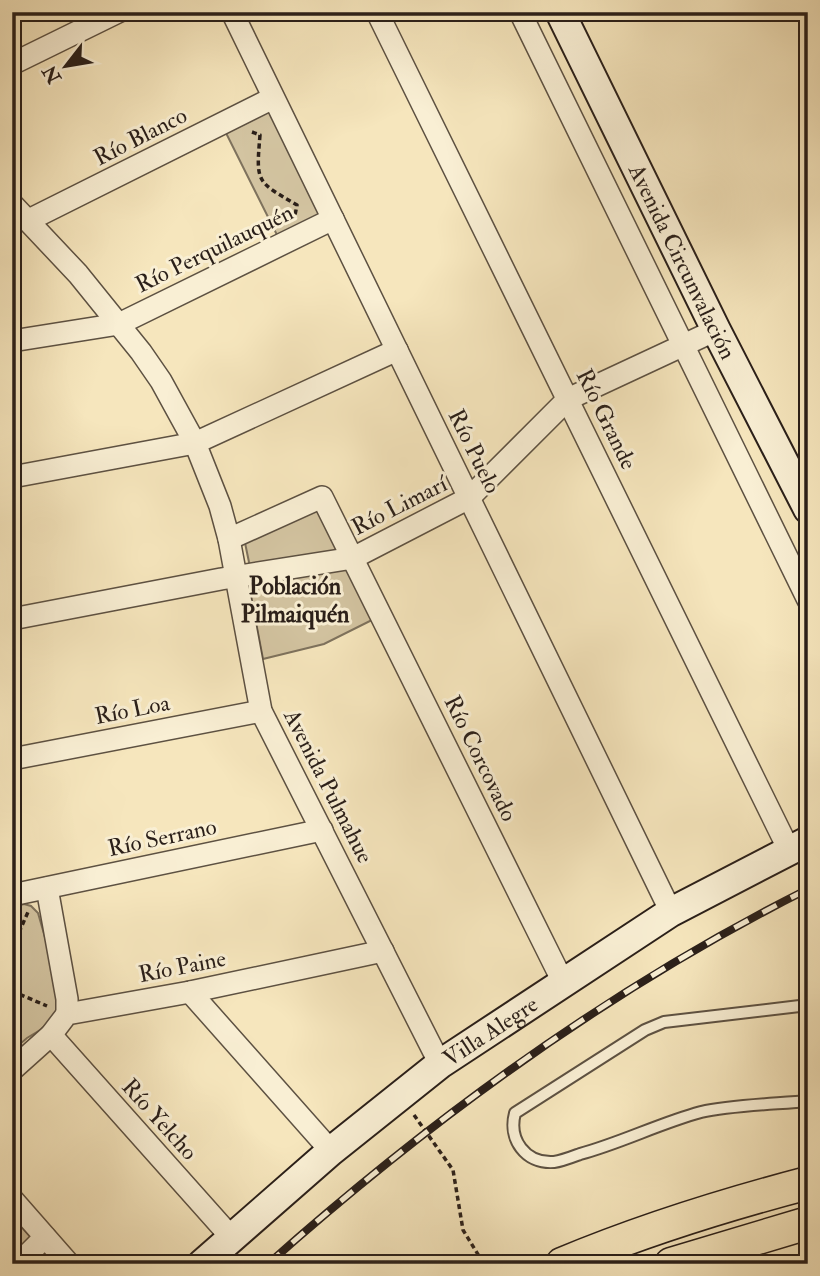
<svg xmlns="http://www.w3.org/2000/svg" width="820" height="1276" font-family="'IM FELL Double Pica',serif">
<rect width="100%" height="100%" fill="#f6e6bd"/>
<filter id="stains"><feTurbulence type="fractalNoise" baseFrequency=".00286" numOctaves="4"/><feColorMatrix values="0 0 0 0 .2 0 0 0 0 .09 0 0 0 0 .02 0 0 0 .5 -.17"/></filter>
<radialGradient id="worn" r=".72"><stop offset=".6" stop-color="#630" stop-opacity="0"/><stop offset="1" stop-color="#630" stop-opacity=".3"/></radialGradient>
<!-- green -->
<g fill="#d3c4a1" stroke="#7e725d" stroke-width="2">
<polygon points="272,109 325,214 278,237 225,131"/>
<polygon points="318,503 342,552 250,567 244,538"/>
<polygon points="350,564 376,618 324,644 263,659 248,580"/>
<polygon points="24,904 31,906 38,913 67,1014 27,1038 12,1051 12,907"/>
<polygon points="12,1216 34,1241 12,1263"/>
</g>
<g fill="none" stroke-linecap="round" stroke-linejoin="round">
<defs>
<path id="lane" d="M808,1005L664,1022L645,1030L515,1113C508,1139 525,1164 554,1162C562,1161 572,1157 580,1154C621,1143 660,1123 701,1112C731,1105 776,1104 808,1101"/>
<g id="street">
<polyline points="232,12 671,912"/>
<polyline points="377,12 789,850"/>
<polyline points="520,12 808,600"/>
<polyline points="12,64 118,12"/>
<polyline points="12,204 78,274 141,352 161,381 195,443 220,506 229,539 261,711 440,1064"/>
<polyline points="29,220 273,98"/>
<polyline points="12,341 119,324 333,219"/>
<polyline points="12,477 195,443 397,350"/>
<polyline points="229,539 322,497 563,982"/>
<polyline points="12,619 221,579 353,558 469,498 568,399 716,330"/>
<polyline points="12,759 261,711"/>
<polyline points="47,888 67,999 67,1014"/>
<polyline points="12,895 322,830"/>
<polyline points="190,992 331,1151"/>
<polyline points="51,1035 231,1237"/>
<polyline points="12,1070 51,1035 67,1014 190,992 383,951"/>
<polyline points="12,1199 69,1264"/>
<polyline points="18,1264 45,1237"/>
</g>
<g id="secondary">
<path id="s1" d="M560,12L716,330L808,509"/>
<path id="s2" d="M202,1264L331,1151L440,1064L671,912L808,841"/>
</g>
<g id="primary">
<path d="M562,1264C641,1231 724,1205 808,1183"/>
<polyline points="671,1264 808,1223"/>
</g>
</defs>
<!-- lane casing -->
<use href="#lane" stroke="#5d5142" stroke-width="14"/>
<!-- street casing -->
<use href="#street" stroke="#5d5142" stroke-width="24"/>
<!-- secondary casing -->
<use href="#secondary" stroke="#2a1f19" stroke-width="32"/>
<!-- primary casing -->
<use href="#primary" stroke="#2a1f19" stroke-width="35"/>
<!-- path -->
<g stroke="#2a1f19" stroke-width="3.5" stroke-dasharray="5 3.5" stroke-linecap="butt">
<path d="M252,132L260,135C256,183 256,181 297,205L295,215"/>
<polyline points="12,948 28,912"/>
<polyline points="12,991 47,1006"/>
<polyline points="414,1115 453,1170 463,1230 479,1256 499,1264"/>
<polyline points="172,1264 180,1257"/>
</g>
<!-- lane -->
<use href="#lane" stroke="#f9efd4" stroke-width="10"/>
<!-- street -->
<use href="#street" stroke="#f9efd4" stroke-width="21"/>
<!-- secondary -->
<use href="#secondary" stroke="#f9efd4" stroke-width="28"/>
<!-- primary -->
<use href="#primary" stroke="#f6e6bd" stroke-width="32"/>
<defs>
<path id="rail" d="M268,1264C432,1118 611,988 808,889"/>
</defs>
<!-- rail casing -->
<use href="#rail" stroke="#2a1f19" stroke-width="8"/>
<!-- rail -->
<use href="#rail" stroke="#f9efd4" stroke-width="5" stroke-dasharray="16" stroke-linecap="butt"/>
</g>
<g text-anchor="middle" stroke-width="6" stroke-linejoin="round" paint-order="stroke">
<!-- street labels -->
<g font-size="23" fill="#2a1f19" stroke="#f9efd4">
<text transform="translate(140 136) rotate(-27)" y="8">Río Blanco</text>
<text transform="translate(214 248) rotate(-26)" y="8">Río Perquilauquén</text>
<text dy="8" stroke="none"><textPath href="#s1" startOffset="278">Avenida Circunvalación</textPath></text>
<text transform="translate(607 419) rotate(64)" y="8">Río Grande</text>
<text transform="translate(475 451) rotate(64)" y="8">Río Puelo</text>
<text transform="translate(399 505) rotate(-27)" y="8">Río Limarí</text>
<text transform="translate(132 709) rotate(-11)" y="8">Río Loa</text>
<text transform="translate(481 758) rotate(64)" y="8">Río Corcovado</text>
<text transform="translate(329 786) rotate(63)" y="8">Avenida Pulmahue</text>
<text transform="translate(162 837) rotate(-12)" y="8">Río Serrano</text>
<text transform="translate(182 966) rotate(-11)" y="8">Río Paine</text>
<text dy="8" stroke="none"><textPath href="#s2" startOffset="371">Villa Alegre</textPath></text>
<text transform="translate(160 1119) rotate(48)" y="8">Río Yelcho</text>
</g>
<!-- neighbourhood labels -->
<g font-size="24" font-weight="bold" fill="#2a1f19" stroke="#f9efd4">
<text x="295" y="594">Población<tspan x="295" dy="28">Pilmaiquén</tspan></text>
</g>
</g>
<!-- margin -->
<rect width="820" height="1276" fill="none" stroke="#f6e6bd" stroke-width="42"/>
<rect x="14" y="14" width="792" height="1248" fill="none" stroke="#2a1f19" stroke-width="3.5"/>
<rect x="21" y="21" width="778" height="1234" fill="none" stroke="#2a1f19" stroke-width="2"/>
<!-- north arrow -->
<g transform="translate(66 66) rotate(239)" stroke="#f9efd4" stroke-width="5" paint-order="stroke">
<path d="M0-5L12 26L0 18L-12 26Z" fill="#2a1f19"/>
<text y="-10" font-size="19" font-weight="bold" text-anchor="middle" fill="#2a1f19">N</text>
</g>
<rect width="100%" height="100%" filter="url(#stains)"/>
<rect width="100%" height="100%" fill="url(#worn)"/>
</svg>
